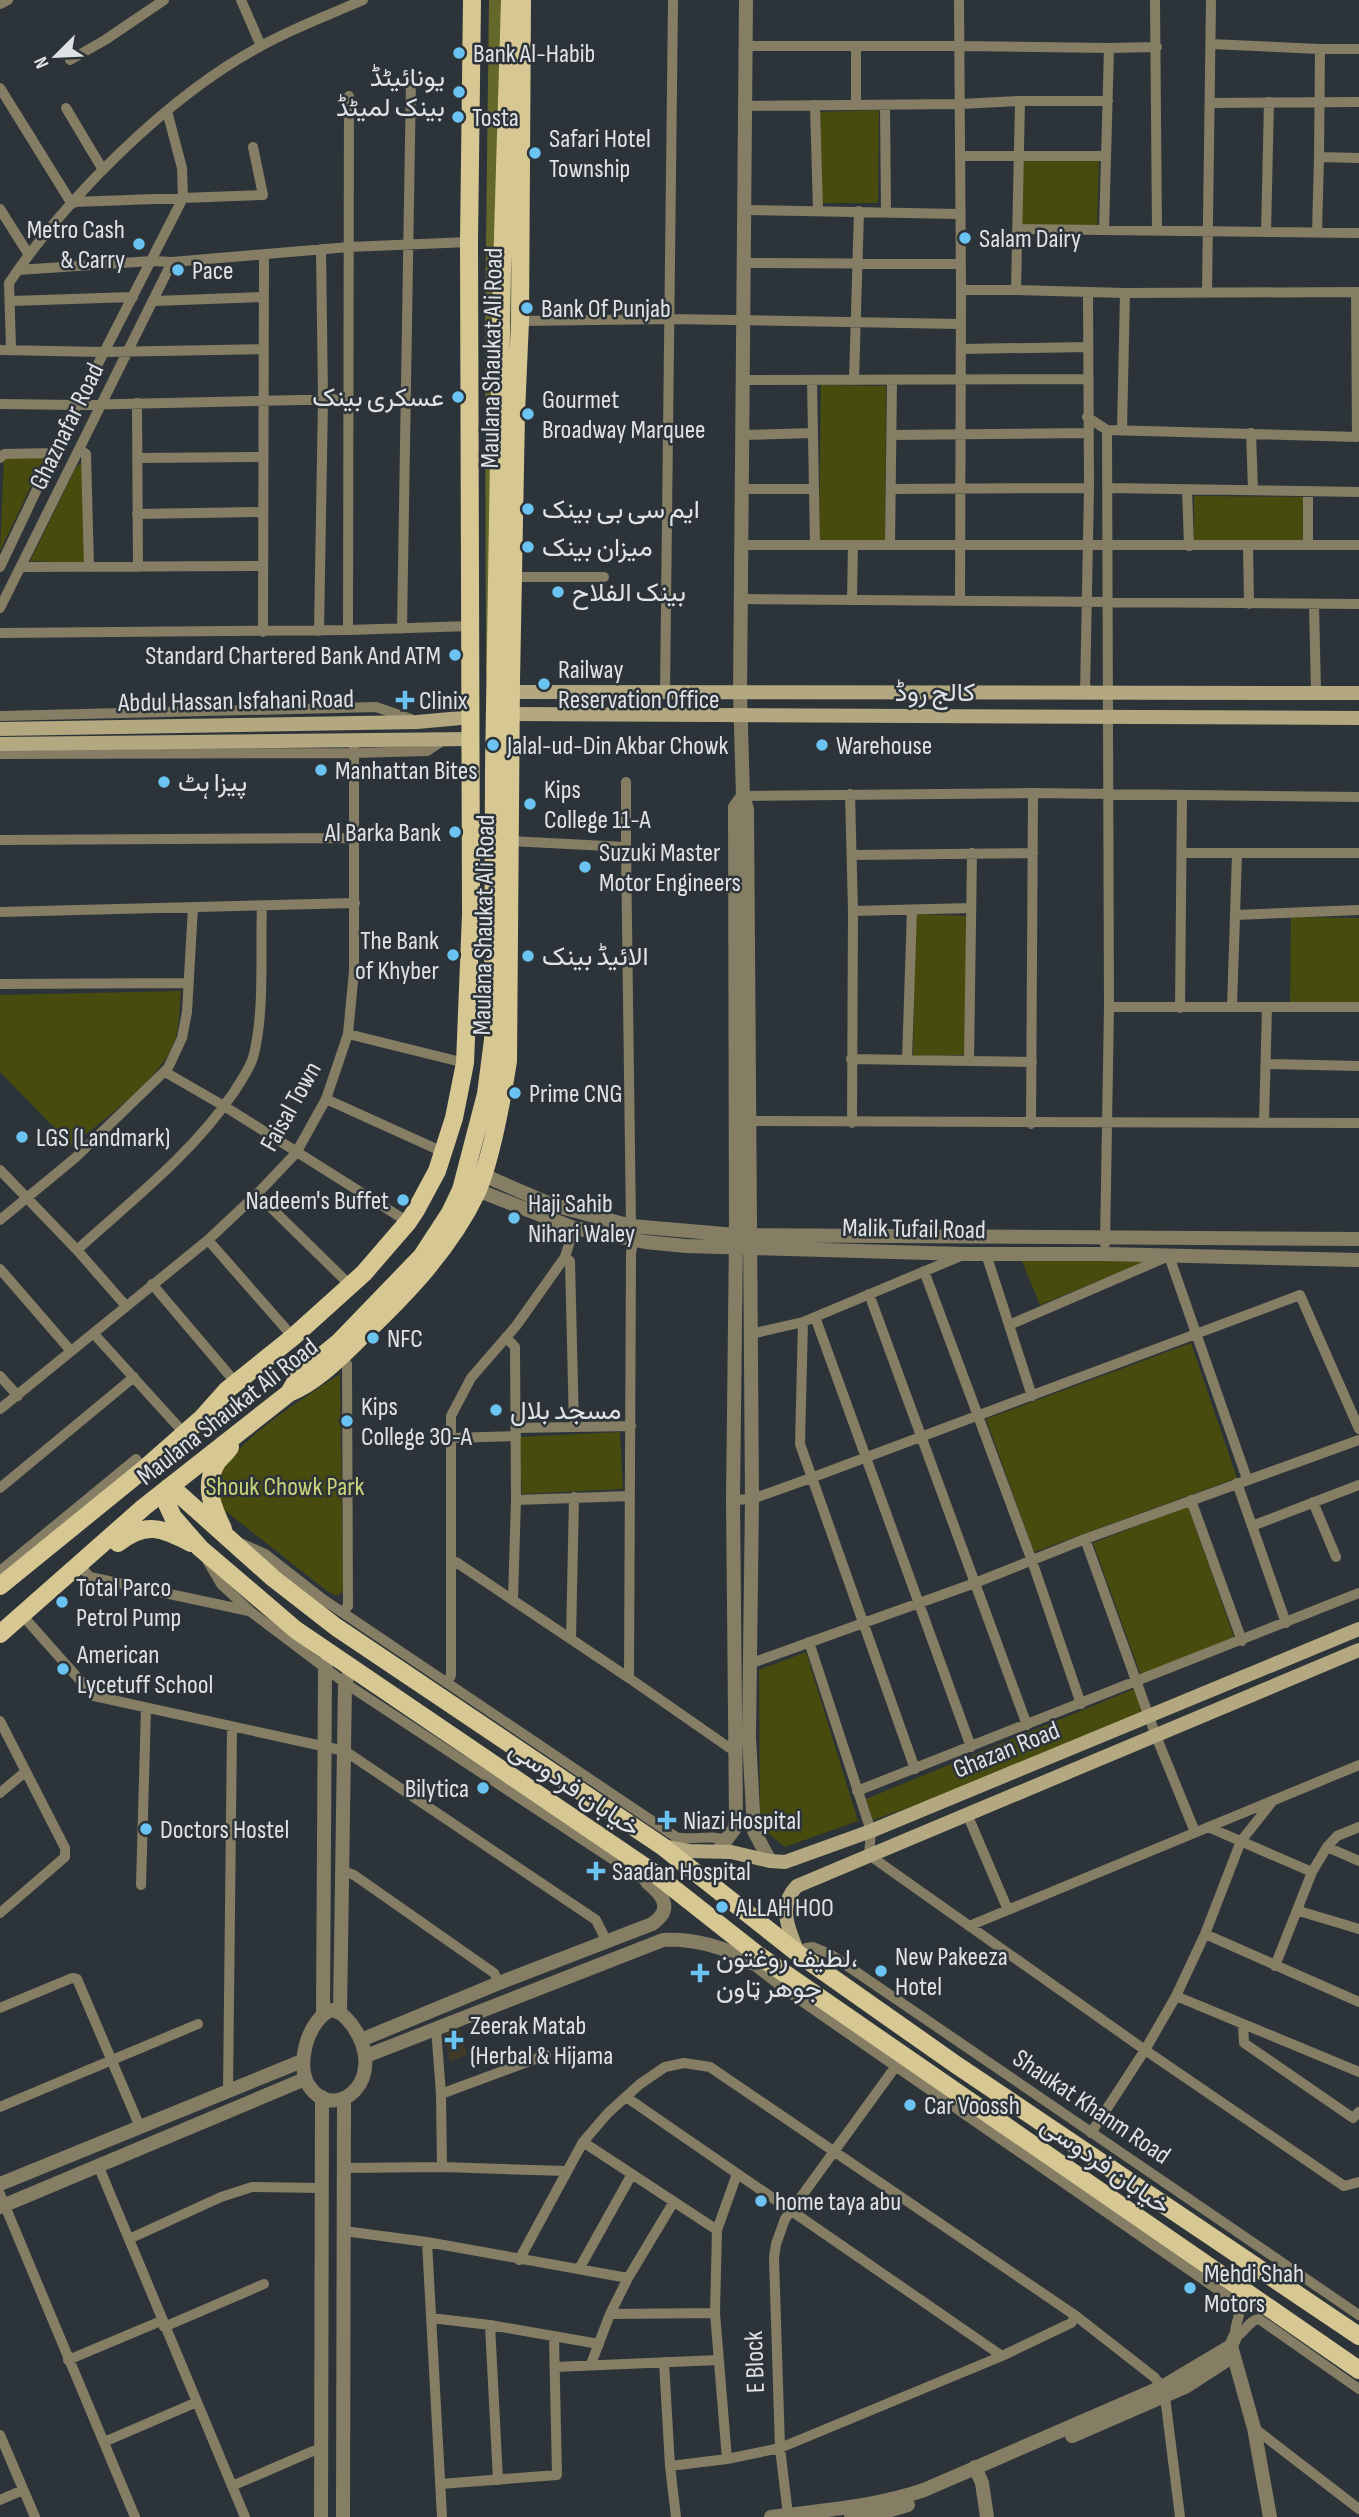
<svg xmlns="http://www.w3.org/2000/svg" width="1359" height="2517" viewBox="0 0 1359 2517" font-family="'Sofia Sans Condensed',Vazirmatn,sans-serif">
<rect width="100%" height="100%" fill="#2d3439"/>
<!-- medical -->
<path fill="#423a29" d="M459 2025 467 2055 450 2062 444 2031Z"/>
<!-- green -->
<path fill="#484b0e" d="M879 110 878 203H822L820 112Z
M1020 160H1099L1097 229 1020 227Z
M821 385 886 386 885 540H819Z
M46 455 0 551 4 457Z
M84 461 87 563 30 561 76 467Z
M1194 496 1303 497V543H1194Z
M915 914 966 916V1055L913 1056Z
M1291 917 1359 918V1003H1290Z
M181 991C179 1006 180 1026 175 1040 162 1079 103 1119 72 1146L0 1072V995Z
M1149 1260 1040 1305 1022 1261Z
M1191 1343 1237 1478 1034 1552 986 1419Z
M340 1374 343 1592 336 1596 327 1591 223 1509C220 1499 216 1488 220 1477 230 1443 310 1394 340 1374Z
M620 1432 623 1489 522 1494 519 1437Z
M1188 1506 1235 1640 1141 1676 1093 1543Z
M806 1652 858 1821 785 1847 760 1827 759 1670Z
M1134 1689 1144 1712 1038 1762 873 1820 866 1799Z"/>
<!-- forest -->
<path fill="#64682b" d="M489 0H504L488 681 486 673 485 326Z"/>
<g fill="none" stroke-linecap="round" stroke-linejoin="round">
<!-- minor -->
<path stroke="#857e65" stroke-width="10" d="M241 0 261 46
M959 0 961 290H1016L1125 293 1359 292
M1155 0 1157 230
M0 4 8 0
M1211 44 1320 49 1319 157 1359 158
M746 46H960L1109 48 1104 230
M856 46V105
M1109 48 1157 47
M1320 49H1359
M70 60 105 40 164 0
M0 88 72 204
M1020 101H1108
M1210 103 1359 102
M815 105 818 210
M885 105 886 212
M745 106 961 104 1020 101 1016 290
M66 108 103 170
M960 156H1106
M74 202 263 195 253 147
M0 209 29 255
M744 210 959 214
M1017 229 1359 233
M1266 232 1269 102
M1317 233 1319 157
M744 263 959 264
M18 270 152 261 172 262 349 247 469 242
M1207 292 1211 0
M11 301 133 297
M154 301 263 297
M520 321 670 319 960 324
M961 349 1088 347
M0 350 104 352 263 349
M11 350 9 283C67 197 169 95 261 46 293 28 329 15 363 0
M742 380 1088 379
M812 380 815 545
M854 380 859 211
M137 403 138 567
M0 404 77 405 348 399
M1087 417 1107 430 1357 437 1356 292
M1122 430 1125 293
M1251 433 1253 490
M742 435 813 433
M891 435 1087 433
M80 450 86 454 89 567
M0 458 4 454 56 453
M137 458 263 457
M1107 488 1359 492
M742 489H814
M891 489 1089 488
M1187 489 1189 546
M1308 491V545
M137 514 263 512
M741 545H1359
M890 545 892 380
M1248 546 1249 604
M0 567 77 405 183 198 182 168 167 111
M22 567 263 566
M513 577H604
M741 599 1359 604
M852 600 853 545
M960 601 961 290
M1314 605 1316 692
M0 608 172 262
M402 629 411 79
M348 630 349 96
M319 631 323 399 321 249
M263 632 264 255
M0 633 348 630 470 626
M665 693 673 0
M1085 693 1089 488 1088 293
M0 716 376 707 411 719
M0 754 355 753 427 751 445 739
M626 782V847
M850 794 853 911 852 1123
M743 796 1033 793 1359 797
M0 840 354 838
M510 841 626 847 631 1226
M1182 853H1359
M852 855 1033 853
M853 911 971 908
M0 912 355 903
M1235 915 1359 910
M0 984 187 983
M1109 1007H1359
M1232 1007 1237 854
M1180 1008 1182 796
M348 1034 465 1063
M851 1059 1032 1062
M907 1060 912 910
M969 1061 972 853
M1266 1064 1359 1066
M165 1072 224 1106 408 1222
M326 1099 443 1152
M744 1121 1359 1123
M1264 1123 1267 1007
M1031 1124 1033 793
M0 1170 77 1250 126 1306
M257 1194 351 1286
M0 1220 75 1158 168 1068 182 1038 187 1012 193 907
M208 1240 293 1337
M633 1240 631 1254 629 1678 734 1751
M1105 1244 1109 1007 1107 430
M77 1250C132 1200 192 1154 234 1092 241 1080 251 1068 254 1054 265 1007 260 954 262 906
M986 1254 1032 1396
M0 1269 71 1351
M924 1271 1032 1561 1081 1704
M152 1284 236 1383
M869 1294 1027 1725
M815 1317 971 1747
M803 1322 800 1444 915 1769
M1009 1325 1169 1256 1247 1479
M94 1334 184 1433
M751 1334 803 1322 961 1256
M506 1337 515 1347 516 1500 513 1599
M340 1357 347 1364 348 1606 343 1612
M0 1376 18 1396
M0 1409 208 1240 257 1194 296 1153 326 1099 348 1034 354 971V739
M574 1427 631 1426
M516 1428 574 1427 570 1261 565 1257
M451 1438 516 1436
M1237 1483 1286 1623
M0 1488 134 1377
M516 1500 630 1496
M733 1500 752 1499 811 1478 1300 1295 1359 1429
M1191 1500 1242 1641
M1313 1502 1336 1557
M1252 1526 1359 1485
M1085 1539 1156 1736 1195 1832
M243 1544 265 1554 324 1600 676 1837C693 1841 711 1834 726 1840
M207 1560 221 1584 251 1612 345 1683 647 1882
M451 1562H456L629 1678
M80 1566 90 1577 249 1611
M0 1571 136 1459 144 1469
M22 1615 94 1696 345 1751 596 1920 607 1942
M571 1639 574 1497
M809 1642 871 1831 869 1855 1145 2050 1344 2186 1359 2182
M749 1664 975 1583 1085 1539 1359 1440
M448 1682 451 1675V1416L471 1378 516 1326 565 1257 574 1228
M0 1721 65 1848V1857L0 1913
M857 1791 1359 1593
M0 1793 25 1772
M967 1814 1008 1910
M1208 1827 1312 1872
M1327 1847 1359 1861
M343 1871 354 1875 494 1973 499 1983
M141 1885 146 1708
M1299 1911 1359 1929
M969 1926 1359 1765
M1205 1934 1359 2002
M800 1955 806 1948 813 1947 830 1954 1359 2315
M751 1963 787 1991 1237 2303C1244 2313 1233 2325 1235 2337
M1275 1966 1312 1872 1327 1847 1337 1836 1359 1827
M1176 1996 1359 2072
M0 2008 72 1978 77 1979 140 2127
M1243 2024 1244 2043 1353 2118 1359 2112
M228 2092 232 1727
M441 2094 546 2055
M626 2097 1002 2356
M0 2107 198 2024
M1091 2133 1145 2050 1176 1996 1205 1934 1241 1841 1272 1802
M583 2142 717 2230
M98 2165 245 2517
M442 2167 566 2171
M344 2168 442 2167 441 2094 436 2028
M0 2194 135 2517
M344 2231 427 2242 628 2278
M129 2239 221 2197 252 2187 322 2188
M427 2242 442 2517
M519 2260 583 2142 608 2113 640 2084 665 2067 684 2063 710 2067 1076 2316 1154 2377 1159 2383 1165 2397 1180 2517
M579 2269 632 2174
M715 2313 727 2459
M610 2314 715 2313 717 2230 737 2174
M431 2318 490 2325 599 2344
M490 2325 498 2480
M164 2327 264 2284
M1235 2337C1245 2333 1249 2320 1259 2319L1359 2389
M68 2360 161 2321
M664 2362 670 2466 676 2517
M591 2364 610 2314 628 2278 673 2203
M555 2367 718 2360
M1254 2428 1359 2509
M0 2435 35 2517
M104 2442 197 2402
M670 2466 727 2459 780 2448 1002 2356 1071 2323 1076 2316
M440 2484 557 2475 554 2337
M232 2486 313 2451 322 2450
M0 2500 23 2490
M788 2515 780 2448 774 2258 776 2244 785 2219 896 2066"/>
<!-- tertiary -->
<path stroke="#857e65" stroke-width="14" d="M743 796 740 693 746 0
M483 1175 550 1204 631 1226 736 1235 1359 1239
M477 1190 574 1228 645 1242 686 1246 964 1254H1105L1359 1260
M718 1851 735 1828 736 1819 733 1500 736 1235 735 807 743 796 747 809 752 1499 749 1737 754 1831 770 1861
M331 2010C341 2011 346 2018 352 2025 391 2079 335 2125 309 2086 295 2065 308 2020 331 2010Z
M340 2012 345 1683 352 1668
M323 2015 325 1667 330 1654
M361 2040 499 1983 652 1924C674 1909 663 1895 647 1882
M366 2056 663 1940C692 1938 727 1947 751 1963
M0 2184 302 2061
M0 2207 305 2079
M1235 2337 1231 2346 1254 2428 1270 2517
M1072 2436 1187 2386 1224 2362 1231 2346
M975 2467 982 2483 987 2517
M321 2517 322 2097
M343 2517 344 2099
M771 2517C823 2510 874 2507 924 2490L1162 2387 1231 2346
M851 2517 884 2512 908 2505"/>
<!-- secondary -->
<path stroke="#b3a87f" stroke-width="14" d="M511 692 1359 693
M510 714 1359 718
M0 729 417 722 472 717
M0 744 471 739
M662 1846 689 1851 731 1852 770 1861 785 1862 871 1831 1359 1629
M799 1955C790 1932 776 1907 797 1886L1359 1650"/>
<!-- primary -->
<path stroke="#d7c893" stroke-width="18" d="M289 1393 300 1374 339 1342 422 1256 450 1213 461 1190 486 1094 493 1040 494 769 502 269 510 0
M168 1488 179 1494 273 1578 336 1627 662 1846 800 1955 955 2064 1359 2336
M162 1493 173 1517 200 1548 296 1630 654 1873 758 1955 1359 2370
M223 1529C213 1508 203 1487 216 1464 219 1458 226 1454 230 1447
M118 1543C146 1521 162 1528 191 1543
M0 1586 144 1469 202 1418 227 1390 293 1337 364 1273 408 1222 416 1210 437 1171 454 1118 465 1063 471 914 469 242 472 0
M0 1634 144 1507 289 1393C318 1381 341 1356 364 1334 408 1292 451 1247 477 1192 492 1157 502 1099 508 1061L511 681 516 413 520 321 522 0"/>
</g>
<!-- markers -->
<g fill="#6ac3f1" stroke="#2d3439" stroke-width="2.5">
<circle cx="459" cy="53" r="7"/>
<circle cx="459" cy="92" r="7"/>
<circle cx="458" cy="117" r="7"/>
<circle cx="535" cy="153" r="7"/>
<circle cx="965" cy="238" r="7"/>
<circle cx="139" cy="244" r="7"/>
<circle cx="178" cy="270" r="7"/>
<circle cx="527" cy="308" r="7"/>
<circle cx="458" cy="397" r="7"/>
<circle cx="528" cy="414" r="7"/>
<circle cx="528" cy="509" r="7"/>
<circle cx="528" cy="547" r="7"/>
<circle cx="558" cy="592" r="7"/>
<circle cx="455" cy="655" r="7"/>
<circle cx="544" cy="684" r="7"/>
<path d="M401.5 689.5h7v7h7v7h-7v7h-7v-7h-7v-7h7z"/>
<circle cx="493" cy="745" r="7"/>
<circle cx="822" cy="745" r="7"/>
<circle cx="321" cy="770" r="7"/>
<circle cx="164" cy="782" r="7"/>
<circle cx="530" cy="804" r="7"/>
<circle cx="455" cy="832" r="7"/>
<circle cx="585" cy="867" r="7"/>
<circle cx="453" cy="955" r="7"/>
<circle cx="528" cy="956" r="7"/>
<circle cx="515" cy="1093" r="7"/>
<circle cx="22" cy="1137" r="7"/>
<circle cx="403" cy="1200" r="7"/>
<circle cx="514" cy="1218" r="7"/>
<circle cx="373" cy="1338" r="7"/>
<circle cx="496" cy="1410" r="7"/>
<circle cx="347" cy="1421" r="7"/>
<circle cx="62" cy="1602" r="7"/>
<circle cx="63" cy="1669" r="7"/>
<circle cx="483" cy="1788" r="7"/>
<path d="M663.5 1809.5h7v7h7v7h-7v7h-7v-7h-7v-7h7z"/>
<circle cx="146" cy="1829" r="7"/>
<path d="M592.5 1860.5h7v7h7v7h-7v7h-7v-7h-7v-7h7z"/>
<circle cx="722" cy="1907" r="7"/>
<circle cx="881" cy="1971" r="7"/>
<path d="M696.5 1962.5h7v7h7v7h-7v7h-7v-7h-7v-7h7z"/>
<path d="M450.5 2029.5h7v7h7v7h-7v7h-7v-7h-7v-7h7z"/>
<circle cx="910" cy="2105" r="7"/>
<circle cx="761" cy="2201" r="7"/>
<circle cx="1190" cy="2288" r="7"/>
</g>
<g text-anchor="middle" stroke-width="5" stroke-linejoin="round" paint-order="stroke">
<!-- poi labels -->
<g font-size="26" fill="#dfe3e7" stroke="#2d3439" text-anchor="start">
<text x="473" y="62">Bank Al-Habib</text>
<text x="445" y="86" text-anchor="end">یونائیٹڈ<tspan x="445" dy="30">بینک لمیٹڈ</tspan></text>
<text x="472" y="126">Tosta</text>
<text x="549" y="147">Safari Hotel<tspan x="549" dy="30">Township</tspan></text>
<text x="125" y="238" text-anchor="end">Metro Cash<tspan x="125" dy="30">&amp; Carry</tspan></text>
<text x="979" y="247">Salam Dairy</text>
<text x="192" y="279">Pace</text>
<text x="541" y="317">Bank Of Punjab</text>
<text x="444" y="406" text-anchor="end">عسکری بینک</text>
<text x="542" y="408">Gourmet<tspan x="542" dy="30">Broadway Marquee</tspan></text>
<text x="542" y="518">ایم سی بی بینک</text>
<text x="542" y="556">میزان بینک</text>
<text x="572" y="601">بینک الفلاح</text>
<text x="441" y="664" text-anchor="end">Standard Chartered Bank And ATM</text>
<text x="558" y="678">Railway<tspan x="558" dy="30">Reservation Office</tspan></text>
<text x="419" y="709">Clinix</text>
<text x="507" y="754">Jalal-ud-Din Akbar Chowk</text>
<text x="836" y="754">Warehouse</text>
<text x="335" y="779">Manhattan Bites</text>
<text x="178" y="791">پیزا ہٹ</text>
<text x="544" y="798">Kips<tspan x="544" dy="30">College 11-A</tspan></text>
<text x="441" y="841" text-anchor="end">Al Barka Bank</text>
<text x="599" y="861">Suzuki Master<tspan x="599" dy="30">Motor Engineers</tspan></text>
<text x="439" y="949" text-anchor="end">The Bank<tspan x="439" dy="30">of Khyber</tspan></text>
<text x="542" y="965">الائیڈ بینک</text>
<text x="529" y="1102">Prime CNG</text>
<text x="36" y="1146">LGS (Landmark)</text>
<text x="389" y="1209" text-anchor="end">Nadeem's Buffet</text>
<text x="528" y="1212">Haji Sahib<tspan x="528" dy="30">Nihari Waley</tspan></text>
<text x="387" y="1347">NFC</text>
<text x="361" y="1415">Kips<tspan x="361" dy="30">College 30-A</tspan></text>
<text x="510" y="1419">مسجد بلال</text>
<text x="76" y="1596">Total Parco<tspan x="76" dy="30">Petrol Pump</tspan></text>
<text x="77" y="1663">American<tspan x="77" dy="30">Lycetuff School</tspan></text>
<text x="469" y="1797" text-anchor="end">Bilytica</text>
<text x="683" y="1829">Niazi Hospital</text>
<text x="160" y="1838">Doctors Hostel</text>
<text x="612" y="1880">Saadan Hospital</text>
<text x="736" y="1916">ALLAH HOO</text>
<text x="895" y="1965">New Pakeeza<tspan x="895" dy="30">Hotel</tspan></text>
<text x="716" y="1967">لطیف روغتون،<tspan x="716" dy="30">جوهر ټاون</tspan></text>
<text x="470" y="2034">Zeerak Matab<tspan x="470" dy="30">(Herbal &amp; Hijama</tspan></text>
<text x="924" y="2114">Car Voossh</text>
<text x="775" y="2210">home taya abu</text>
<text x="1204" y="2282">Mehdi Shah<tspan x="1204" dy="30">Motors</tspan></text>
</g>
<!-- street labels -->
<g font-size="26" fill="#dfe3e7" stroke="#2d3439">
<text transform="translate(491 358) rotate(-89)" y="9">Maulana Shaukat Ali Road</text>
<text transform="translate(66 426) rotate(-64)" y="9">Ghaznafar Road</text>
<text x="935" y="701">کالج روڈ</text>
<text transform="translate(236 700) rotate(-1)" y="9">Abdul Hassan Isfahani Road</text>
<text transform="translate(483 925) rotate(-89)" y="9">Maulana Shaukat Ali Road</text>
<text transform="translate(290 1106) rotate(-61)" y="9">Faisal Town</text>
<text transform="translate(914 1228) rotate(1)" y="9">Malik Tufail Road</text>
<text transform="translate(227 1411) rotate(-38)" y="9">Maulana Shaukat Ali Road</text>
<text transform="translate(1006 1749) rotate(-22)" y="9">Ghazan Road</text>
<text transform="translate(575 1788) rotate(34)" y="9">خیابان فردوسی</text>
<text transform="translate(1092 2106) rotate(34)" y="9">Shaukat Khanm Road</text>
<text transform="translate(1106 2165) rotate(35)" y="9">خیابان فردوسی</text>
<text transform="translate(754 2362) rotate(-92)" y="9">E Block</text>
</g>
<!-- park labels -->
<g font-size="26" fill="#cbd37a" stroke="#2d3439">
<text x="285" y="1495">Shouk Chowk Park</text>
</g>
</g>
<!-- north arrow -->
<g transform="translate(56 56) rotate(246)" stroke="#2d3439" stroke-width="5" paint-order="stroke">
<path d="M0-5L12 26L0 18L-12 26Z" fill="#dfe3e7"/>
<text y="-10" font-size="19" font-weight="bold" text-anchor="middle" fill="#dfe3e7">N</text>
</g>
</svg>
